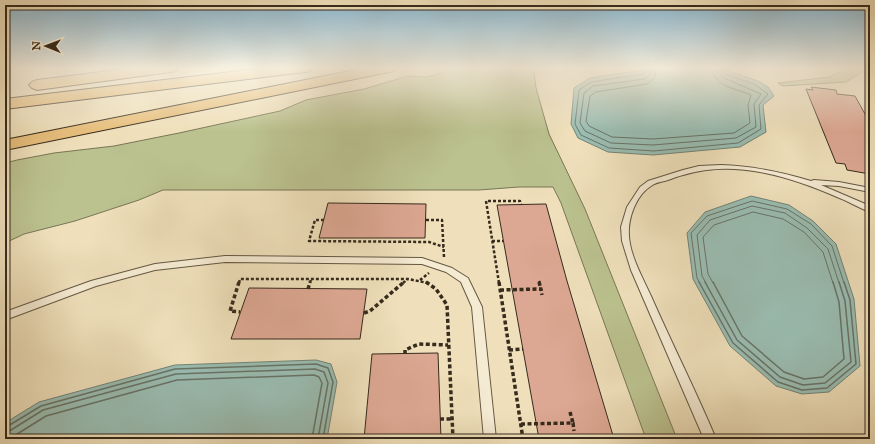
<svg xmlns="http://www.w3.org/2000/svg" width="875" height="444" viewBox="0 0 875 444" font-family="'IM FELL Great Primer',serif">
<rect width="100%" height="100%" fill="#efe0bb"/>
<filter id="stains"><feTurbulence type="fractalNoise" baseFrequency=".005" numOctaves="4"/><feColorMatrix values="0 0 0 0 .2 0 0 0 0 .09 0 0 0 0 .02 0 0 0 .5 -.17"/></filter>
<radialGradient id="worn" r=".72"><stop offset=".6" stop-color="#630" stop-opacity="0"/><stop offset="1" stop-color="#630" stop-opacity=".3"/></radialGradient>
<!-- green -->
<path fill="#bbc28f" stroke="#787656" d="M457 68H525L534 71 536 88 549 134 585 209 677 439H646L561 203 553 187H519L479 190H163L139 200 75 221 24 234 5 243V163L17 160 54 153 114 146 179 133 280 111 306 100 364 89 408 76 427 77Z
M848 68H864L865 70 846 82 783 86 778 83 830 77 837 73 849 70Z"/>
<!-- water -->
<path fill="#9abdb2" stroke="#728376" d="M655 68 725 70 758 81 768 87 774 96 763 105 766 132 740 147 653 155 608 152 578 138 571 124 574 88 590 78Z
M751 196 789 205 813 221 836 244 854 299 860 366 829 392 802 394 776 386 730 346 693 279 687 233 705 212Z
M316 360 331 364 337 382 327 439H5V423L39 402 175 365Z"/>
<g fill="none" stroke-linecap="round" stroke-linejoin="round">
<!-- shore-far1 -->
<path stroke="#687468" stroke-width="1" d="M646 68V72L643 74 591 82 579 90 575 124 581 135 609 148 654 151 738 143 761 129 759 105 768 94 754 84 725 74 723 68
M651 68 650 74 645 79 593 86 584 93 580 123 585 131 611 143 653 145 736 138 756 127 754 104 761 94 724 78 720 73 718 68
M657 68 654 78 647 84 596 92 590 96 586 121 589 126 612 137 653 139 734 133 750 123 748 105 751 95C736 88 715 88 712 68
M700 283 697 278 691 233 707 216 752 201 787 209 811 224 832 246 844 283
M706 283 702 276 697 235 710 220 752 206 785 213 807 228 828 249 839 283
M713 283 708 274 703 237 714 225 753 212 783 219 804 232 823 252 833 283"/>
<!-- shore -->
<path stroke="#687468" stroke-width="1.5" d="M699 282 733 343 778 382 802 390 827 388 856 364 850 300 844 282
M705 282 737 340 780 377 803 385 825 383 851 362 845 301 839 282
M713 282 742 336 784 372 804 379 823 377 844 359 839 302 833 282
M5 426H8L41 406 175 369 316 364 328 368 333 382 323 439
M5 432 11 430 43 410 176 374 315 369 324 372 328 383 318 439
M5 438 14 436 46 416 177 380 314 375 319 377 322 383 312 439"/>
</g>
<!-- building -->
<path fill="#dda893" stroke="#362b1d" d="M811 87 836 90 837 94 855 96 870 123V174L847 170 845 164 836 163 806 89 813 90Z
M328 203 426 204 425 238H319Z
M546 204 567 281 614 439H539L497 205Z
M249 288 367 289 360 339H231Z
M438 353 441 439H364L372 354Z"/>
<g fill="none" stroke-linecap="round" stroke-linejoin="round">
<!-- lane casing -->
<g stroke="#645844" stroke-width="2">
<path id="lane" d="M721 165C752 166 781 172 811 181L814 180 839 182 870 188V192L839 186 821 185 870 206V212C859 208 848 201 837 197 814 187 790 178 765 173 730 166 702 167 668 180 662 182 656 182 651 186 638 194 630 213 629 228 627 251 642 276 651 296 672 344 696 391 716 439H704L631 270 622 241 621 227 627 207 640 187 648 181 683 170 699 166Z
M225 256 422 258 452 268 468 278 482 307 496 439H484L472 307 461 282 446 272 422 264 225 262 155 270 96 286 5 320V312L91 281 155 264Z"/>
</g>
<!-- highway casing -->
<g stroke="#362b1d" stroke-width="2">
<path id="highway" d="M134 68H178L176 71 171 72 37 90 32 88 29 85 32 82 37 80Z
M265 68H312L310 71 305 72 5 109V99Z
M365 68H396L394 71 389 72 5 150V140Z"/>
</g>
<!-- path-far1 -->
<path stroke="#362b1d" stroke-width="2.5" stroke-dasharray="3 2" stroke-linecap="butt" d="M324 220H315L309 241 429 242 444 247
M426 220H442L444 257
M492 241H503
M420 280 429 273
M539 281 540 283
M239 283 240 279H408L428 283
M310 283 311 279
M403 283 408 279
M499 283 486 201H520L521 205"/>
<!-- path -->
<path stroke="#362b1d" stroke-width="3.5" stroke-dasharray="4 2.5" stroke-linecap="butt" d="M239 282 230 311 240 312
M426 282 436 289 447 305 453 439
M499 282 523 439
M539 282 541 289
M308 289 310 282
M500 290 541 289 542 295
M364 313 370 311 404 282
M509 350 523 349
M405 354V350L419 344 448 345
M570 412 573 423
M440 419H452
M521 424 573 423 574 431"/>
<!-- lane -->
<use href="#lane" fill="#f5ebd3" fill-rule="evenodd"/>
<!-- highway -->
<use href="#highway" fill="#e8c07e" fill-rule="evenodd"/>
</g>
<!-- sky -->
<linearGradient id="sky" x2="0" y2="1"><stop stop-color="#89b8d2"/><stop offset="0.52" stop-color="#f8f1e0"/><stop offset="1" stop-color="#f8f1e0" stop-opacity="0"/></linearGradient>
<rect width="875" height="131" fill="url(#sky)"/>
<!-- margin -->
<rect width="875" height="444" fill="none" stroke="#efe0bb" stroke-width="20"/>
<rect x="6" y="6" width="863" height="432" fill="none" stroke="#362b1d" stroke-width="2"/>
<rect x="10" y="10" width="855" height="424" fill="none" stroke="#362b1d"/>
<!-- north arrow -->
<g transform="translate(46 46) rotate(271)" stroke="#f5ebd3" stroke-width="3" paint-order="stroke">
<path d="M0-3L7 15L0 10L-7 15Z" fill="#362b1d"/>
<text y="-6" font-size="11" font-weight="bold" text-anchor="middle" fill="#362b1d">N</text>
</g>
<rect width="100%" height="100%" filter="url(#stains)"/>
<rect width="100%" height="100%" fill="url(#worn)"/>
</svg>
